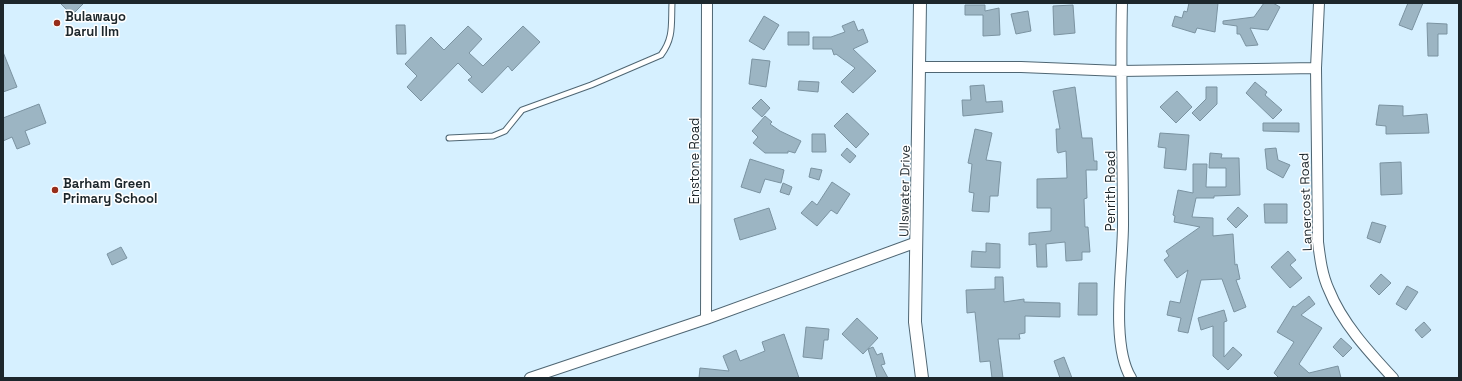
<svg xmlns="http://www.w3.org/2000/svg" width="1462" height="381" viewBox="0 0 1462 381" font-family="'Space Grotesk',sans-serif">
<rect width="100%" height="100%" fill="#d6f0ff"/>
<!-- building -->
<path fill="#9cb5c3" stroke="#7b93a1" d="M60 3H84L72 15Z
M1189 3H1218L1215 32 1197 28 1195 33 1172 26 1175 16 1182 18 1184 11 1187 12Z
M1264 3H1273L1280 7 1268 30 1250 28 1258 45 1246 46 1240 34H1237V26L1223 24V21L1254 17Z
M1408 3H1423L1412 30 1399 25Z
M965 5H985V11L999 8 1000 35 983 36V15H965Z
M1073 5 1075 33 1054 35 1053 6Z
M1028 11 1031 31 1016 34 1011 14Z
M764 16 779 25 764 50 749 41Z
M854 21 858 31 863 29 868 42 853 49 876 71 853 93 841 82 855 68 836 54 834 55 832 49H813V37H831L845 32 842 26Z
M1427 23 1447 24V34H1438V56H1428Z
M396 25H405L406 54H397Z
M468 26 482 39 469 53 483 66 523 26 540 42 512 71 508 66 482 93 468 80 472 77 458 63 421 101 407 87 417 76 405 64 431 37 444 50Z
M788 32H809V45H788Z
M3 52 17 87 3 92Z
M752 59 770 61 766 87 749 84Z
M799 81 819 82 818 92 798 90Z
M1255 82 1267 92 1265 95 1282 110 1273 119 1246 93Z
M984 85 986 102 1002 101 1003 112 963 116 962 100H971L970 86Z
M1075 87 1082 138H1092L1094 161H1097V170H1086L1087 198 1084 199 1085 227H1088L1090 252H1082V260L1066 261 1065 242 1046 244 1047 267H1037L1036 244 1029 245V233L1051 231V208H1037V179L1067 178 1066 151 1058 153 1057 151 1056 129H1060L1053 91Z
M1206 87H1217V104L1200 121 1192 113 1206 99Z
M1177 91 1192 107 1176 123 1160 107Z
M761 99 770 108 762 117 752 108Z
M39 104 46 123 25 131 30 144 17 149 12 137 3 141V118Z
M1379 105 1403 106V116L1427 114 1429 133 1386 134V126L1376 125Z
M847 113 869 134 856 148 834 126Z
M765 116 772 122 770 124 780 131 801 141 795 153 788 151V153H765L753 143 758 137 752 131Z
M1263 123H1299V132L1263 131Z
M975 129 992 133 986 160 1001 162 998 196H990L989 212 972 211 974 193 969 192 972 164 968 163Z
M1160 133 1189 135 1186 170 1164 168 1166 148 1158 147Z
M812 134H825L826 152H812Z
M847 148 856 156 850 163 841 155Z
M1276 148 1278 160 1290 165 1283 178 1267 169 1265 149Z
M1210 153 1222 154 1221 158H1239L1240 195 1214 196V198H1196L1192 217 1213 218V236L1233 234 1235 265 1237 264 1240 279 1236 280 1246 307 1234 312 1222 279 1201 280 1188 333 1178 331 1181 318 1167 315 1170 301 1180 303 1188 270 1177 278 1164 260 1169 256 1166 251 1200 227 1174 222 1175 216 1173 215 1178 190 1193 193V164H1207L1206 187H1226V168H1209Z
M750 159 784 170 781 183 765 179 760 193 741 187Z
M1401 162 1402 194 1381 195 1380 163Z
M811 168 822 170 819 180 809 177Z
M832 182 850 194 837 214 831 210 817 226 801 213 812 201 817 205Z
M783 183 792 187 789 195 780 192Z
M1264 204H1287V223H1265Z
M1238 207 1248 216 1236 228 1227 219Z
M769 208 776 229 740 240 734 219Z
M1372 222 1386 226 1380 243 1367 238Z
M986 243 1000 244V268L971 267 972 251 986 252Z
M121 247 127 258 112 265 107 254Z
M1288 251 1296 260 1290 265 1302 278 1290 288 1271 267Z
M1381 274 1391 283 1379 295 1370 286Z
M995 277H1003L1004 302 1024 299V302L1060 303V317L1025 316V333L1019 334 1020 339H998L1003 378H992L990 361 980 362 975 312 967 313 966 290 995 289Z
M1079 283H1097V315H1078Z
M1407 286 1418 292 1406 310 1396 304Z
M1309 296 1315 304 1301 315 1322 328 1299 364 1309 373 1338 366 1341 378H1279L1274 373 1294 342 1277 332 1293 306 1295 307Z
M1224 310 1227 321 1224 322V357L1233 347 1242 355 1228 370 1213 356V326L1201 330 1198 318Z
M857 318 878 338 863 354 842 334Z
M1424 322 1431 330 1422 338 1415 330Z
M806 327 829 329 828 340H824L822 359 803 357Z
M784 334 799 378H699L700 368 729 371 723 356 736 350 740 361 765 351 762 342Z
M1341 338 1352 348 1343 357 1333 347Z
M873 347 877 355 882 353 885 364 881 365 888 378H877L868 349Z
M1064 357 1072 378H1060L1054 361Z"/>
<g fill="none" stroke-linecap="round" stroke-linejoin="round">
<!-- service casing -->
<g stroke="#4f6673" stroke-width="7">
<path id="service" d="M449 138 493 136 505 131 522 110 591 85 661 55C674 38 671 24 672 3"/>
</g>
<!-- minor casing -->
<g stroke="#4f6673" stroke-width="12">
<path id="minor" d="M1122 3C1120 77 1123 151 1123 225 1123 265 1110 344 1131 378
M1319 3 1316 68 1318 242C1320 258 1322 275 1329 290 1342 323 1369 352 1393 378
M919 67H1021L1120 71 1316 68
M706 319 707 3
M530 378 706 319 917 242"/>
</g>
<!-- tertiary casing -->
<g stroke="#4f6673" stroke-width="14">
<path id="tertiary" d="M920 3 915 322 922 378"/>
</g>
<!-- service -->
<use href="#service" stroke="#fff" stroke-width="5"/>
<!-- minor -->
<use href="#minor" stroke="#fff" stroke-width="10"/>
<!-- tertiary -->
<use href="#tertiary" stroke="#fff" stroke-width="12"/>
</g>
<!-- markers -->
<g fill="#972e1b" stroke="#fff" stroke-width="1.5">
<circle cx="57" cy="23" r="4"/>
<circle cx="55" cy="190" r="4"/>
</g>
<g text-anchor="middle" stroke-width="3" stroke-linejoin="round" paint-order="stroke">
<!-- poi labels -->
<g font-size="13" font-weight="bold" fill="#1d272c" stroke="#fff" text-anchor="start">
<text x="65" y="21">Bulawayo<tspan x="65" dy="15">Darul Ilm</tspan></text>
<text x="63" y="188">Barham Green<tspan x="63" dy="15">Primary School</tspan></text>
</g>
<!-- street labels -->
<g font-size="13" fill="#1d272c" stroke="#fff">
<text transform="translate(694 161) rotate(-90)" y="5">Enstone Road</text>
<text transform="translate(904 191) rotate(-89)" y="5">Ullswater Drive</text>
<text transform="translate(1110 191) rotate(-90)" y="5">Penrith Road</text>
<text transform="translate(1305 202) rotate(-92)" y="5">Lanercost Road</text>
</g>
</g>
<!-- border -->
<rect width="1462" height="381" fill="none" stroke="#1d272c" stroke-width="8"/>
</svg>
